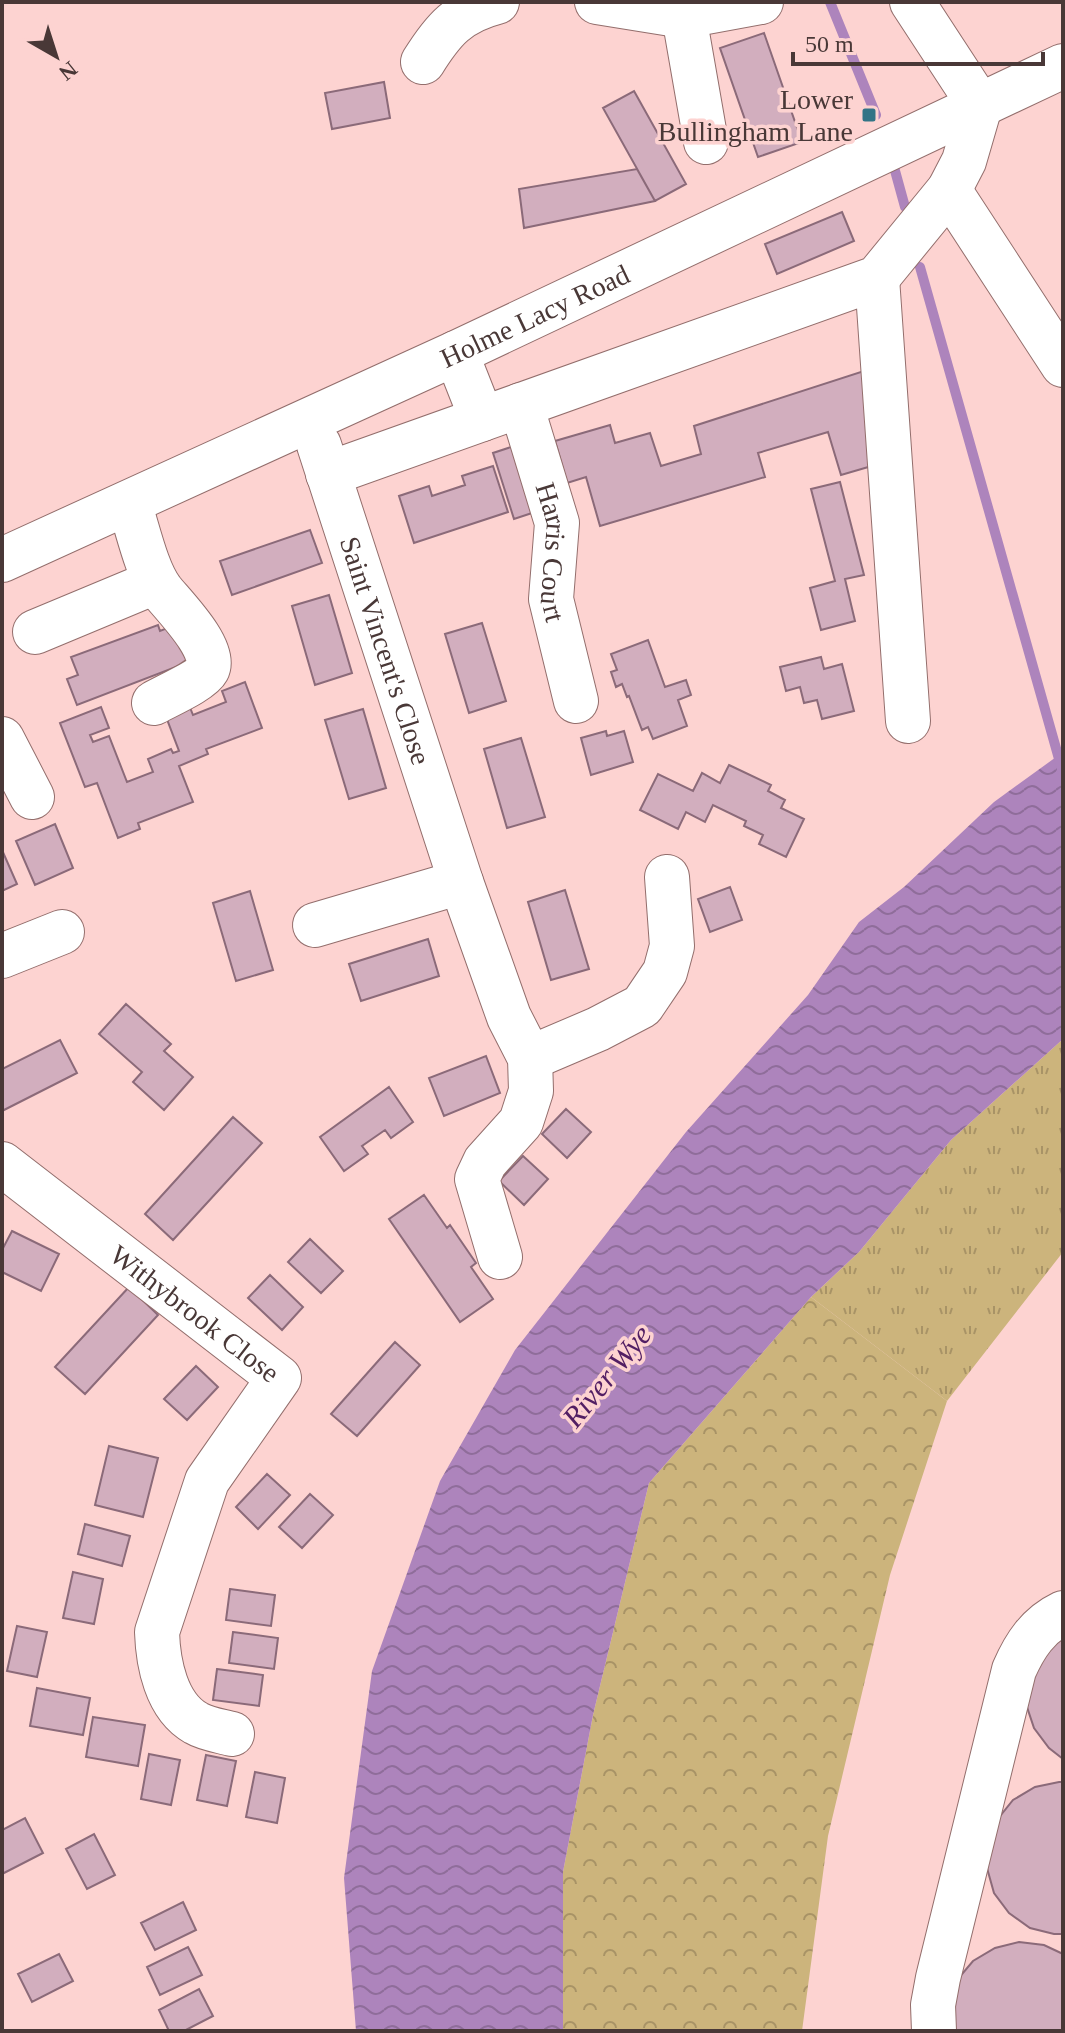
<svg xmlns="http://www.w3.org/2000/svg" width="1065" height="2033" viewBox="0 0 1065 2033" font-family="Georgia,serif">
<defs>
<pattern id="grass-tufts" width="24" height="20" patternUnits="userSpaceOnUse" patternTransform="scale(2)"><rect width="24" height="20" fill="#ccb47c"/><path d="M3 7l-1-3M5 7V3M7 7l1-3M15 17l-1-3M17 17v-4M19 17l1-3" fill="none" stroke="#a89366"/></pattern>
<pattern id="forest-crowns" width="20" height="18" patternUnits="userSpaceOnUse" patternTransform="scale(2)"><rect width="20" height="18" fill="#ccb47c"/><path d="M2 6a3 3 0 1 1 6 0M12 15a3 3 0 1 1 6 0" fill="none" stroke="#a89366"/></pattern>
<pattern id="water-waves" width="16" height="10" patternUnits="userSpaceOnUse" patternTransform="scale(2)"><rect width="16" height="10" fill="#ad84bc"/><path d="M0 5q4-4 8 0t8 0" fill="none" stroke="#8f6d9a"/></pattern>
</defs>
<rect width="100%" height="100%" fill="#fdd3d1"/>
<!-- grass -->
<path fill="url(#grass-tufts)" d="M1063 1039V1252L947 1401 811 1297 859 1252 951 1140Z"/>
<!-- forest -->
<path fill="url(#forest-crowns)" d="M811 1297 947 1401 890 1575 828 1836 802 2031H563V1872L593 1715 649 1483Z"/>
<!-- water -->
<path fill="url(#water-waves)" d="M1063 752V1039L951 1140 859 1252 811 1297 649 1483 593 1715 563 1872V2031H356L344 1878 372 1671 440 1481 515 1350 686 1132 808 995 859 922 904 887 994 802Z"/>
<g fill="none" stroke-linecap="round" stroke-linejoin="round">
<!-- stream -->
<path stroke="#ad84bc" stroke-width="10" d="M830 2 876 115
M894 167 905 207
M920 267 1063 773"/>
</g>
<!-- building -->
<path fill="#d2aebe" stroke="#8b6a79" stroke-width="2" d="M764 33 802 142 758 157 720 48Z
M384 82 390 118 332 129 325 93Z
M634 91 686 184 655 201 603 108Z
M637 169 655 201 524 228 519 189Z
M842 212 854 241 777 274 765 244Z
M867 370 882 463 841 475 828 432 758 453 765 477 600 526 586 477 567 483 555 441 610 425 615 443 650 433 661 466 701 454 694 426Z
M520 444 541 510 514 519 493 453Z
M493 466 508 512 414 543 399 496 429 486 432 496 465 485 462 476Z
M840 482 864 575 845 579 855 621 821 630 810 588 835 581 811 489Z
M310 530 322 563 232 595 220 561Z
M329 595 352 673 315 685 292 606Z
M482 623 506 701 469 713 445 634Z
M158 625 160 631 175 625 189 662 77 705 67 679 78 675 71 657Z
M648 640 665 687 686 680 691 695 678 700 687 726 653 739 648 727 642 730 629 696 627 697 622 684 616 687 611 672 617 670 611 654Z
M821 657 824 669 842 664 854 711 822 719 817 700 804 703 800 687 786 691 780 667Z
M245 682 262 728 206 749 208 754 179 766 193 802 138 823 140 829 118 838 97 783 85 787 60 723 101 707 109 728 90 735 93 742 109 736 127 782 153 772 148 759 171 749 173 753 179 751 165 714 189 705 193 715 226 702 222 691Z
M363 709 386 788 349 799 325 720Z
M606 731 607 736 624 731 633 762 591 775 581 738Z
M521 738 545 817 507 828 484 749Z
M729 765 771 785 768 791 785 800 781 808 804 819 786 857 759 844 763 835 744 826 746 821 713 805 705 822 686 812 678 829 640 810 658 774 693 791 702 773 720 783Z
M55 824 73 868 35 885 16 841Z
M2 850 17 884 2 891Z
M730 887 742 920 710 932 698 899Z
M565 890 589 969 551 980 528 902Z
M250 891 273 970 236 981 213 903Z
M428 939 439 976 361 1001 349 964Z
M126 1004 171 1044 164 1051 193 1077 164 1110 133 1082 142 1072 99 1034Z
M60 1040 77 1073 2 1111V1069Z
M486 1056 500 1093 444 1116 429 1078Z
M389 1087 413 1122 391 1138 385 1130 362 1146 368 1154 344 1171 320 1137Z
M566 1109 591 1132 567 1158 542 1134Z
M233 1117 262 1143 173 1240 145 1214Z
M523 1156 548 1179 524 1205 499 1181Z
M424 1195 447 1228 450 1225 476 1263 471 1267 493 1299 460 1322 389 1219Z
M12 1231 59 1254 41 1291 2 1272V1250Z
M310 1239 343 1271 321 1293 288 1262Z
M270 1275 303 1307 282 1330 248 1298Z
M129 1287 158 1315 85 1394 55 1367Z
M395 1342 420 1365 357 1436 331 1414Z
M196 1366 218 1387 187 1420 164 1399Z
M109 1446 158 1458 143 1517 95 1505Z
M267 1474 290 1495 258 1529 236 1507Z
M310 1494 333 1515 302 1548 279 1527Z
M85 1524 130 1536 122 1566 78 1554Z
M73 1572 103 1579 94 1624 63 1618Z
M230 1589 275 1595 271 1626 226 1620Z
M17 1626 47 1632 37 1677 7 1671Z
M1063 1629V1759L1049 1748 1034 1728 1026 1704 1027 1679Z
M233 1632 278 1638 274 1669 229 1663Z
M217 1669 263 1675 259 1706 213 1700Z
M37 1688 90 1698 83 1735 30 1726Z
M93 1717 145 1725 138 1766 86 1757Z
M149 1754 180 1760 171 1805 141 1799Z
M206 1755 236 1761 227 1806 197 1800Z
M255 1772 285 1778 277 1823 246 1817Z
M1059 1782H1063V1934H1054L1030 1928 1009 1913 994 1893 987 1868 997 1820 1013 1800 1035 1787Z
M25 1818 43 1853 2 1874V1830Z
M94 1834 115 1875 87 1889 66 1849Z
M183 1902 196 1930 155 1950 141 1923Z
M1019 1942 1044 1945 1063 1954V2031H948L957 1980 973 1961 995 1948Z
M188 1947 202 1975 160 1995 147 1967Z
M59 1954 73 1981 32 2002 18 1974Z
M199 1989 213 2016 184 2031H169L159 2010Z"/>
<g fill="none" stroke-linecap="round" stroke-linejoin="round">
<!-- minor casing -->
<g stroke="#936e6c" stroke-width="46">
<g id="minor">
<path d="M597 2 684 16 761 2"/>
<path d="M684 16 706 142"/>
<path d="M423 62C443 30 458 12 497 2"/>
<path d="M949 190 1063 365"/>
<path d="M877 278 908 721"/>
<path d="M456 353 482 419"/>
<path id="s1" d="M521 405 557 523 551 599 576 701"/>
<path id="s2" d="M319 445 461 882 509 1017 530 1058 531 1091 521 1122 485 1162 477 1179 500 1257"/>
<path d="M328 474 877 278 949 190 964 161 980 106 912 2"/>
<path d="M129 503C138 529 146 570 162 591 174 606 218 650 207 670 201 681 166 696 154 703"/>
<path id="s3" d="M2 560 456 353 1063 66"/>
<path d="M35 632 155 582"/>
<path d="M2 739 32 797"/>
<path d="M315 925 461 882"/>
<path d="M2 956 62 932"/>
<path d="M530 1058 598 1029 642 1006 665 972 672 946 667 877"/>
<path id="s4" d="M2 1164 279 1378 207 1481 157 1632C158 1663 166 1706 196 1723 206 1729 221 1731 232 1734"/>
<path d="M934 2031 933 2005 938 1978 1014 1670C1025 1645 1038 1625 1063 1613"/>
</g>
</g>
<!-- minor -->
<use href="#minor" stroke="#fff" stroke-width="44"/>
</g>
<!-- markers -->
<rect fill="#327486" stroke="#fdd3d1" stroke-width="3" x="861" y="107" width="16" height="16" rx="4"/>
<g text-anchor="middle" stroke-width="7" stroke-linejoin="round" paint-order="stroke">
<!-- poi labels -->
<g font-size="28" fill="#493837" stroke="#fdd3d1" text-anchor="end">
<text x="853" y="109">Lower<tspan x="853" dy="32">Bullingham Lane</tspan></text>
</g>
<!-- street labels -->
<g font-size="28" fill="#493837" stroke="#fdd3d1">
<text dy="10" stroke="none"><textPath href="#s3" startOffset="586">Holme Lacy Road</textPath></text>
<text dy="10" stroke="none"><textPath href="#s1" startOffset="152">Harris Court</textPath></text>
<text dy="10" stroke="none"><textPath href="#s2" startOffset="216">Saint Vincent's Close</textPath></text>
<text dy="10" stroke="none"><textPath href="#s4" startOffset="244">Withybrook Close</textPath></text>
</g>
<!-- water labels -->
<g font-size="30" font-style="italic" fill="#521e63" stroke="#fdd3d1">
<text transform="translate(607 1376) rotate(-51)" y="10">River Wye</text>
</g>
</g>
<!-- border -->
<rect width="1065" height="2033" fill="none" stroke="#493837" stroke-width="8"/>
<!-- north arrow -->
<g transform="translate(56 56) rotate(141)" stroke="#fdd3d1" stroke-width="6" paint-order="stroke">
<path d="M0-6L14 30L0 20L-14 30Z" fill="#493837"/>
<text y="-12" font-size="22" font-weight="bold" text-anchor="middle" fill="#493837">N</text>
</g>
<!-- scale -->
<path d="M793 52v12h250v-12" fill="none" stroke="#493837" stroke-width="4"/>
<text x="805" y="52" font-size="24" fill="#493837" stroke="#fdd3d1" stroke-width="6" paint-order="stroke">50 m</text>
</svg>
